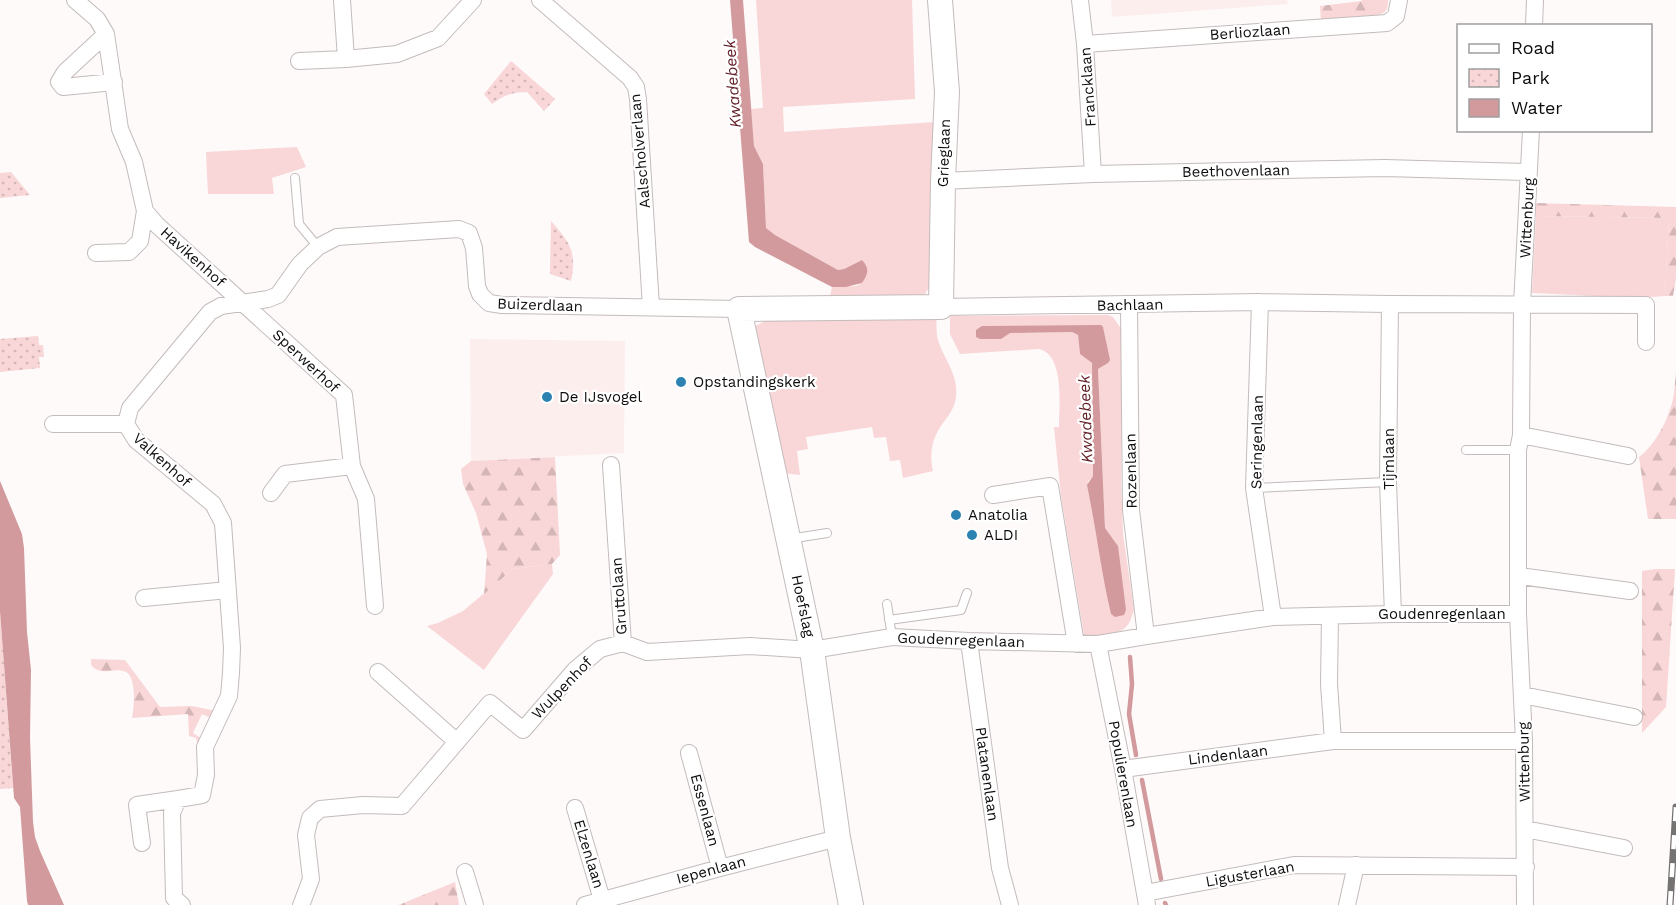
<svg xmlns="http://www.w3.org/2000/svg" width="1676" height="905" viewBox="0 0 1676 905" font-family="'Work Sans',sans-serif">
<defs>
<pattern id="forest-firs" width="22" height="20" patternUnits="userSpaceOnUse" patternTransform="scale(1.5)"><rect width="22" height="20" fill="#f9d6d7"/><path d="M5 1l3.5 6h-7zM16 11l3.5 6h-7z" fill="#d4b6b7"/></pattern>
<pattern id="park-dots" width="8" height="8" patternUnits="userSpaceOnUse" patternTransform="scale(1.5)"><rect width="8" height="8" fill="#f9d6d7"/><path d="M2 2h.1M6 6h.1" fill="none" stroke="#d4b6b7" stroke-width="1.8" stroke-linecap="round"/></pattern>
</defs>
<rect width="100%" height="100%" fill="#fefafa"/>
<!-- built -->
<path fill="#fdeeee" d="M1111 0H1287L1288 4 1112 17Z
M470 339 625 341 624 453 471 461Z"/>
<!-- green -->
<path fill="#f9d6d7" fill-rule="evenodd" d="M756 0H912L915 99 783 107 784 132 935 122 930 286 925 294 918 299 829 301 832 287 856 286 862 283V260L844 269 838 270 775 235 766 228 763 164 754 146 751 109 763 108Z
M297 147 306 167 272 178 274 194H208L206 152Z
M1536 216 1669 218 1665 296 1636 298 1532 293Z
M1108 315 1113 317 1122 330 1121 480 1123 534 1134 610C1132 616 1130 623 1126 627 1118 635 1094 637 1084 635L1061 496 1054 427H1059C1059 406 1065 355 1039 349L960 354 950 334V316ZM1103 327 1108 363 1098 369 1105 528 1118 546 1097 540 1088 482 1093 476 1092 363 1080 354 1078 335 1072 332 1010 333Z
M936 316C937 324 936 333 938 340 945 362 961 377 955 402 953 410 948 416 943 423 932 438 929 453 933 471L903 478 900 460 890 461 886 437 874 438 872 427 806 437 808 449 797 451 800 475 783 473 754 327 770 318Z
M552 564 553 574 484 670 427 626 438 623 463 611 513 569Z"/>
<!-- forest -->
<path fill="url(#forest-firs)" d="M1362 0H1388C1388 5 1388 10 1383 13 1375 18 1333 19 1321 21L1320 6 1362 1Z
M1535 203 1676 207V278L1673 296H1665L1669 218 1536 216Z
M1676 370V519H1648L1639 457C1656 444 1668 420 1673 399 1675 390 1675 379 1676 370Z
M555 457 560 555 552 564 513 569 484 594 487 554 476 513 463 484 461 469 471 461Z
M1655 569H1675L1666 707 1642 733V571Z
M91 659 125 660 160 707 192 706 216 711 213 719 202 714 193 733 204 740 201 746 197 742 196 738 189 736 188 714 132 718C134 708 137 678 126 672 115 666 102 678 91 665Z
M455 882 459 905H398L401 904Z"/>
<!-- park -->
<path fill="url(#park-dots)" d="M511 61 555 99 544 111 527 92C513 92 504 95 492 104L484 94Z
M11 172 30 195 0 198V173Z
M551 221C570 243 577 251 571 281L550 274Z
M38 336 39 345H43L44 357H39L40 368 0 372V339Z
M0 611 13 788 0 789Z"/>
<!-- water -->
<path fill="#d29a9c" d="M730 0H743L754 146 763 164 766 228 775 235 838 270 844 269 862 260C870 269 868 274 862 283L846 287H832L755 247 749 242Z
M1101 325 1103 327 1110 360 1108 363 1098 369 1105 528 1118 546 1126 610 1124 615 1115 617 1111 614C1101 571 1096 528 1087 485L1093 476 1092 363 1080 354 1078 335 1072 332 1010 333 1001 339H980L976 337V330L982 326Z
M0 481 22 534 24 548 27 632 31 670 30 738 33 822 35 837 40 851 64 905H28L27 901 20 807 14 798 0 611Z"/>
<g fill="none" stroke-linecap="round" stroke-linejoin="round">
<!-- stream -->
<path stroke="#d29a9c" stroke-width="4.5" d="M1130 657 1132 684 1129 714 1136 755
M1142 780 1161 879
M1165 903 1166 905"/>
<!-- lane casing -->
<g stroke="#c4bbbb" stroke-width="10">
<path id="lane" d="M295 178 299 224 318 247
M1466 450H1518
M1254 488 1388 482
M789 539 827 533
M887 604 892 637
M889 620 961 610 967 593"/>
</g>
<!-- street casing -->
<g stroke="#c4bbbb" stroke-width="18">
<path id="street" d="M75 0 97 19 106 34 120 129 134 162 145 211 157 225 344 395 352 466 366 499 375 606
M342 0 346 59
M540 0 630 78 636 87 638 99 651 307
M1080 0 1085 44 1093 174
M1534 26 1535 0
M106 34 65 72 59 82 63 87 114 82
M1085 44 1387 23 1396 16 1399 0
M299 61 346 59 397 54 438 38 473 0
M943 181 1093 174 1385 168 1529 172
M96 253 129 252 140 241 145 211
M1260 302 1254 488 1273 617
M1390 304 1388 482 1393 614
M1129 305 1131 510 1146 636
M941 307 1260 302 1390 304 1646 305V342
M53 424H126
M1521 435 1628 456
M611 465 623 643 647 652 750 646 812 650 892 637 969 641 1098 644 1146 636 1273 617 1393 614H1518
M271 493 285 474 352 466
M993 495 1050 486 1076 644
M1520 576 1630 591
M144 598 228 590
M1330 616 1329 684 1333 741
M969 641 1000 868 1010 905
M1098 644 1123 769 1147 905
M378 672 457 742
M1522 695 1634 717
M689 753 720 868
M1123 769 1333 741H1524
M575 808 602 900
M1525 829 1624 848
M142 843 137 805 178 799
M465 872 475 905
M1145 893 1294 865 1526 867
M182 905 174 898 172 813 178 799 202 795 206 775 205 747 229 696 231 673 232 648 223 523 213 504 136 440 126 424 130 408 210 312 221 306 268 299 278 295 300 264 318 247 337 237 459 229 469 233 474 248 477 286 480 294 489 303 502 305 739 309
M301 905 302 903 311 879 306 835 310 818 320 809 363 805 402 806 490 703 523 730 575 670 600 649 623 643
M585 905 720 868 838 838
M1347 905 1356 865
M1525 905 1524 741 1518 614V450L1521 435 1522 305 1531 130"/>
</g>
<!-- secondary casing -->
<g stroke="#c4bbbb" stroke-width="26">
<path id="secondary" d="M851 905 838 838 812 650 739 309 941 307 943 181 947 92 940 0"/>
</g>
<!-- lane -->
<use href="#lane" stroke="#fff" stroke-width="8"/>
<!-- street -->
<use href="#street" stroke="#fff" stroke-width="16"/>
<!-- secondary -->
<use href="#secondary" stroke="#fff" stroke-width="24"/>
<!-- rail casing -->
<g stroke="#757272" stroke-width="7">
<path id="rail" d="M1670 905 1676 807"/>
</g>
<!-- rail -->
<use href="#rail" stroke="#fff" stroke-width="4.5" stroke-dasharray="14" stroke-linecap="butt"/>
</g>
<!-- markers -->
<g fill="#2c83b2" stroke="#fff" stroke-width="2">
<circle cx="681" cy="382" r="6"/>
<circle cx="547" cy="397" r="6"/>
<circle cx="956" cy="515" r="6"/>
<circle cx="972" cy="535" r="6"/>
</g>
<g text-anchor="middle" stroke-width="4.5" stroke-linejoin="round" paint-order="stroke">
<!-- street labels -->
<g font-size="15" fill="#0f0c0c" stroke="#fff">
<text transform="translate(1250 32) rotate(-4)" y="5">Berliozlaan</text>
<text transform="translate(1088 87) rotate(-94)" y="5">Francklaan</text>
<text transform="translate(640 151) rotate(-95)" y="5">Aalscholverlaan</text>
<text transform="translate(944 153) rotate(-88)" y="5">Grieglaan</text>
<text transform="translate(1236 171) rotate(-1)" y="5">Beethovenlaan</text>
<text transform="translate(1527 218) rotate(-87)" y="5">Wittenburg</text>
<text transform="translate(193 257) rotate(42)" y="5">Havikenhof</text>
<text transform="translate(540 305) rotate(2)" y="5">Buizerdlaan</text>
<text transform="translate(1130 305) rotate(-1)" y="5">Bachlaan</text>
<text transform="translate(306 361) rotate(43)" y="5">Sperwerhof</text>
<text transform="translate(1257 442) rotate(-89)" y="5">Seringenlaan</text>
<text transform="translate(1389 459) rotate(-90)" y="5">Tijmlaan</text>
<text transform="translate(162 460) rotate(42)" y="5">Valkenhof</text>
<text transform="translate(1131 471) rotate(-91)" y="5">Rozenlaan</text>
<text transform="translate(619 596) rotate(-94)" y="5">Gruttolaan</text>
<text transform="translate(803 606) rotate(78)" y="5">Hoefslag</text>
<text x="1442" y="619">Goudenregenlaan</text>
<text transform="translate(961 640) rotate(2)" y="5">Goudenregenlaan</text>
<text transform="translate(562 688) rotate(-46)" y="5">Wulpenhof</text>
<text transform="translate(1228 755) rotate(-7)" y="5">Lindenlaan</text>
<text transform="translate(1524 762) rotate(-91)" y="5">Wittenburg</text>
<text transform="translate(987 774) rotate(82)" y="5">Platanenlaan</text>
<text transform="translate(1123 774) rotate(80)" y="5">Populierenlaan</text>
<text transform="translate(705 810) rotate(75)" y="5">Essenlaan</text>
<text transform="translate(589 854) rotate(73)" y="5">Elzenlaan</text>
<text transform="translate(711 870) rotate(-15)" y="5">Iepenlaan</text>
<text transform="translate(1250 874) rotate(-10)" y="5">Ligusterlaan</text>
</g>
<!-- poi labels -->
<g font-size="15" fill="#0f0c0c" stroke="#fff" text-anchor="start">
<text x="693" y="387">Opstandingskerk</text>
<text x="559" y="402">De IJsvogel</text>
<text x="968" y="520">Anatolia</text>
<text x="984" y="540">ALDI</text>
</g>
<!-- water labels -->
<g font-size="16" font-style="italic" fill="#611e26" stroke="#fff">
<text transform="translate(732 84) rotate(-94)" y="6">Kwadebeek</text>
<text transform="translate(1085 419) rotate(-92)" y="6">Kwadebeek</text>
</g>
</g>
<!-- legend -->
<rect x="1457" y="24" width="195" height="108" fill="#ffffff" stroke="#9f9e9e" stroke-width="1.5"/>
<rect x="1469" y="44" width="30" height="9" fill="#ffffff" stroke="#9f9e9e" stroke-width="1.5"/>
<text x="1511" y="54" font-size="18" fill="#0f0c0c">Road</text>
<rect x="1469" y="69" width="30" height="18" fill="url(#park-dots)" stroke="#9f9e9e" stroke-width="1.5"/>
<text x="1511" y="84" font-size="18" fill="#0f0c0c">Park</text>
<rect x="1469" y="99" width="30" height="18" fill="#d29a9c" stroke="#9f9e9e" stroke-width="1.5"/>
<text x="1511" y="114" font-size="18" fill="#0f0c0c">Water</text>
</svg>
